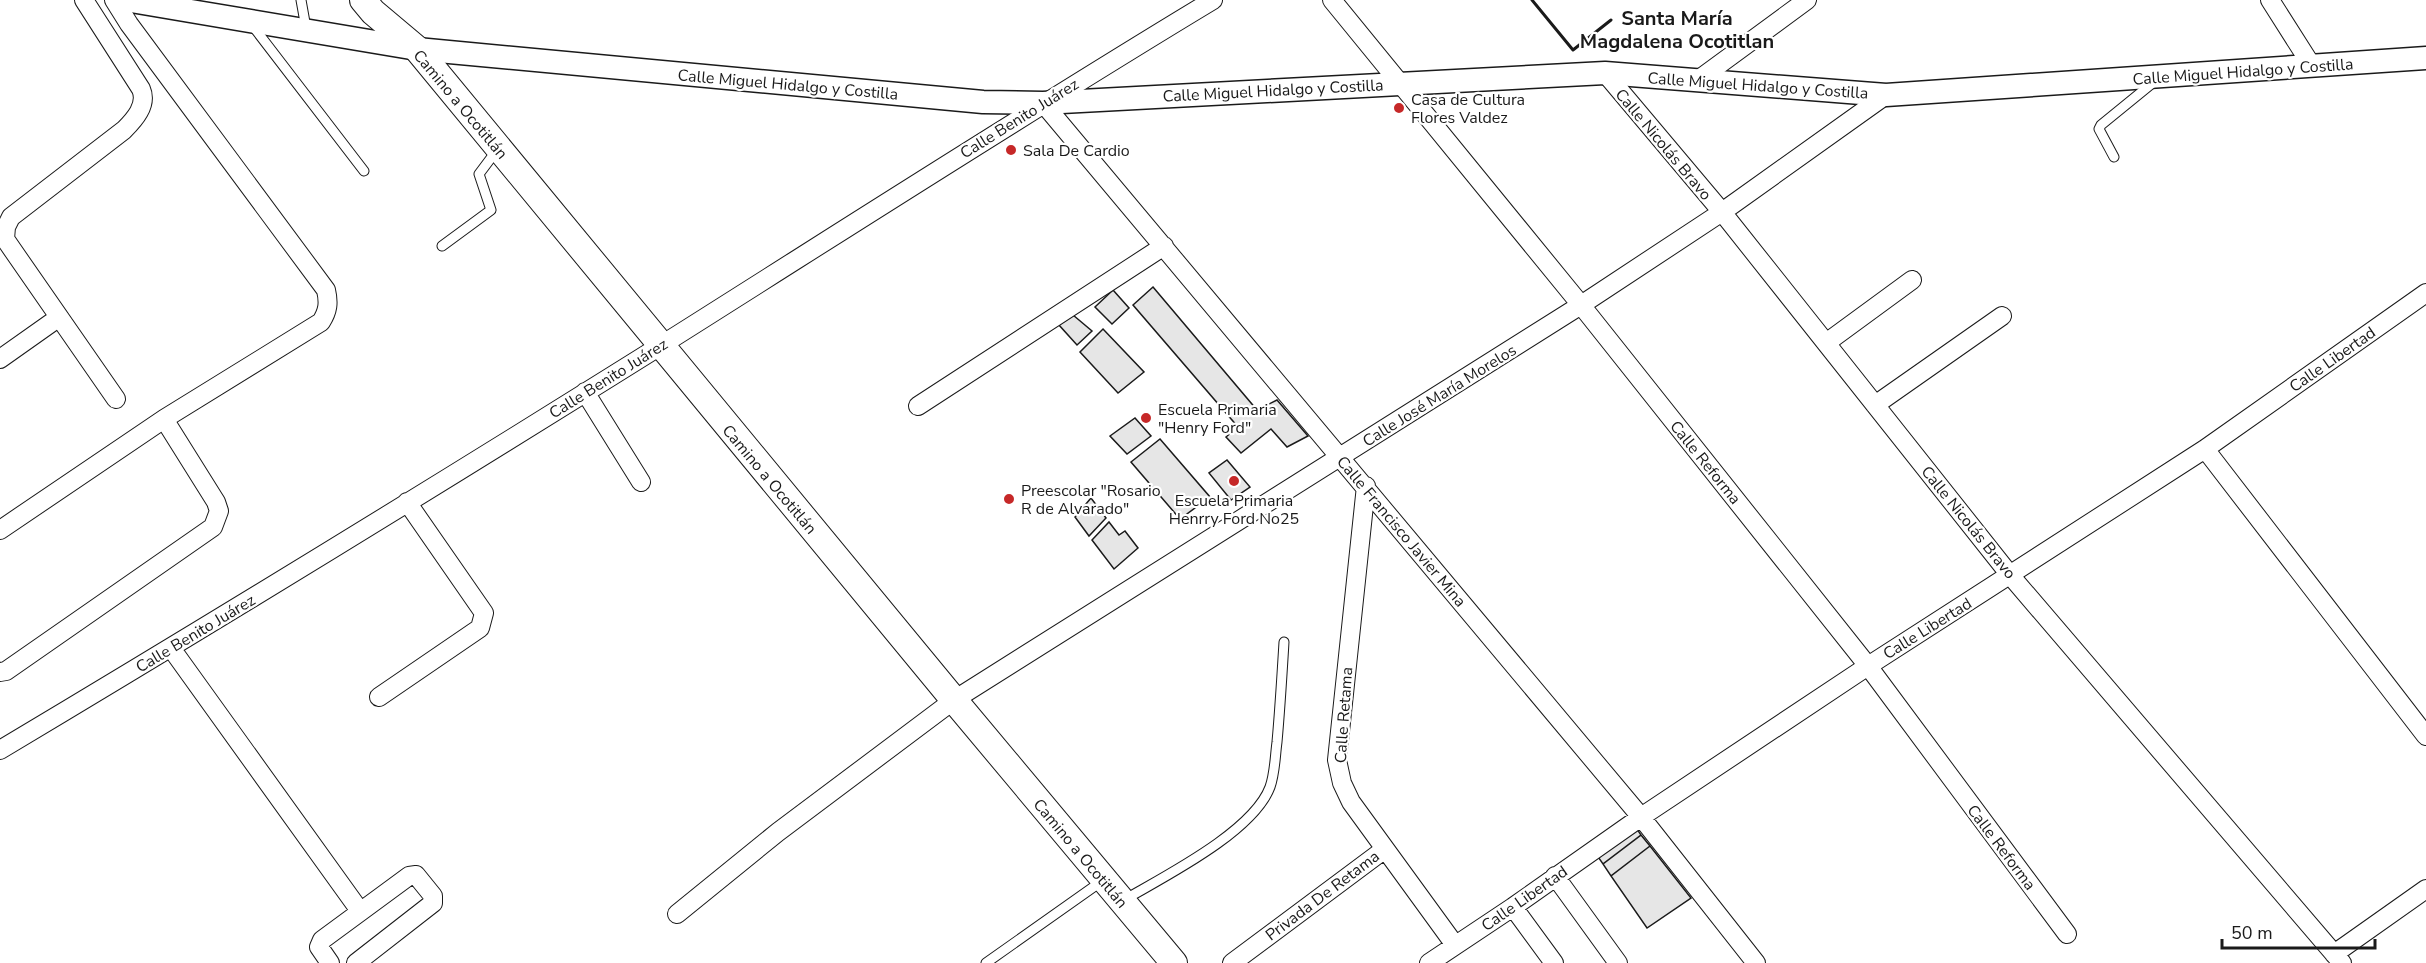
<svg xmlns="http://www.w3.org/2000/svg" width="2426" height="963" viewBox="0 0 2426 963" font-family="'Nunito Sans',sans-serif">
<rect width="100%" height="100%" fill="#fff"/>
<!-- building -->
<path fill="#e6e6e6" stroke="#1a1a1a" stroke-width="1.5" d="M1153 287 1257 410 1277 400 1308 436 1287 447 1271 429 1241 453 1226 437 1238 427 1133 305Z
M1113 290 1129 308 1112 324 1095 307Z
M1073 315 1092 331 1077 345 1059 325Z
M1103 329 1144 372 1118 393 1080 352Z
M1135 418 1151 436 1127 454 1110 436Z
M1160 439 1210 497 1180 519 1131 462Z
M1227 460 1250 487 1231 500 1209 473Z
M1091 498 1106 518 1089 536 1075 517Z
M1109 522 1119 535 1125 531 1138 548 1114 569 1092 540Z
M1633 823 1641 835 1603 864 1594 851Z
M1641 835 1650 846 1611 876 1603 864Z
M1650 846 1691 898 1647 928 1611 876Z"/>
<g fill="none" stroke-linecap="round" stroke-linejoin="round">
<!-- service casing -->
<g stroke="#1a1a1a" stroke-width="11">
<path id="service" d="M301 0 306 28
M252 25 364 171
M2114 157 2099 129 2101 125 2155 81
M442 246 491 210 479 174 497 150
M1124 900C1165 876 1253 832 1270 787 1275 773 1275 757 1277 742 1280 709 1282 675 1284 642
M986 963 1102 881"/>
</g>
<!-- minor casing -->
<g stroke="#1a1a1a" stroke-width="20">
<path id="minor" d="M84 0 141 89C148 105 134 120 124 130L11 217 6 227 5 239 116 399
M1332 0 1581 305 1868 666 2067 934
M2270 0 2312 66
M1605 73 1722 212 2010 575 2342 963
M1698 80 1807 0
M1043 103 1641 817 1756 963
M1826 343 1912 280
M0 359 58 318
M585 392 641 482
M1875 405 2002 316
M918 406 1164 246
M2205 449 2426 736
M1366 486 1337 760 1342 783 1351 802 1455 945
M0 530 164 419 321 322C328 311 329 303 326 290L129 24 114 0
M171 648 360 911
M0 672 6 671 213 527 219 511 216 502 164 419
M379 697 480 628 484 613 407 502
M0 750C221 618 441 483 660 346 844 230 1027 112 1213 0
M1555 876 1618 963
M1513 907 1554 963
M677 914 778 832 954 700 1581 305 1722 212 1886 95
M2334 954 2426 889
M330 963 319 947 322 940 409 876 416 875 433 896V903L356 963
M1232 963 1385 849
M1429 963 1513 907 1641 817 1868 666 2205 449 2426 293"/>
</g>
<!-- tertiary casing -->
<g stroke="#1a1a1a" stroke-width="25">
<path id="tertiary" d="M125 0 417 49 983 102 1043 103 1605 73 1886 95 2426 58"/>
</g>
<!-- secondary casing -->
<g stroke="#1a1a1a" stroke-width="28">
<path id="secondary" d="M363 0 373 12 417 49 954 700 1174 963"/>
</g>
<!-- service -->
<use href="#service" stroke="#fff" stroke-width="9"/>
<!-- minor -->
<use href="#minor" stroke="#fff" stroke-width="18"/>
<!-- tertiary -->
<use href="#tertiary" stroke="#fff" stroke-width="22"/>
<!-- secondary -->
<use href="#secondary" stroke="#fff" stroke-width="26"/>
<!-- wall -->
<path stroke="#1a1a1a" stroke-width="3" d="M1532 0 1573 50 1611 20"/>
</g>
<!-- markers -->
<g fill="#c62828" stroke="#fff" stroke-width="2">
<circle cx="1399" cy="108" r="6"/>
<circle cx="1011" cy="150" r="6"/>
<circle cx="1146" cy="418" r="6"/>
<circle cx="1234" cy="481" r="6"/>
<circle cx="1009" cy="499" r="6"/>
</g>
<g text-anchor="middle" stroke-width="4.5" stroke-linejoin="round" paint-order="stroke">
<!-- street labels -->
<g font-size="16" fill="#1a1a1a" stroke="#fff">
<text transform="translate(2243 71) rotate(-4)" y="6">Calle Miguel Hidalgo y Costilla</text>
<text transform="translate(788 84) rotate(5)" y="6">Calle Miguel Hidalgo y Costilla</text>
<text transform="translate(1758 85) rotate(4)" y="6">Calle Miguel Hidalgo y Costilla</text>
<text transform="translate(1273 90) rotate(-3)" y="6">Calle Miguel Hidalgo y Costilla</text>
<text transform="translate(461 104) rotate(50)" y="6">Camino a Ocotitlán</text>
<text transform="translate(1019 118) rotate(-32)" y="6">Calle Benito Juárez</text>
<text transform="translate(1664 144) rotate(50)" y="6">Calle Nicolás Bravo</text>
<text transform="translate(2332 359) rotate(-35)" y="6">Calle Libertad</text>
<text transform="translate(608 378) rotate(-32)" y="6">Calle Benito Juárez</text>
<text transform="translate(1439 395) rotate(-32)" y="6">Calle José María Morelos</text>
<text transform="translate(1706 462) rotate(51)" y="6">Calle Reforma</text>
<text transform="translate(770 479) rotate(50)" y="6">Camino a Ocotitlán</text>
<text transform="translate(1969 522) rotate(51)" y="6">Calle Nicolás Bravo</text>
<text transform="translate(1402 531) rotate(50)" y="6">Calle Francisco Javier Mina</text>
<text transform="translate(1927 628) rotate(-32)" y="6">Calle Libertad</text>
<text transform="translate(195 633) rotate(-31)" y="6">Calle Benito Juárez</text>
<text transform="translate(1343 715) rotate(-86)" y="6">Calle Retama</text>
<text transform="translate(2002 847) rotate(53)" y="6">Calle Reforma</text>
<text transform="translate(1081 853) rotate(50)" y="6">Camino a Ocotitlán</text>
<text transform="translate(1322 895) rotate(-37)" y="6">Privada De Retama</text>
<text transform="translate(1524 898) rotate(-35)" y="6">Calle Libertad</text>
</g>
<!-- poi labels -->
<g font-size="16" fill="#1a1a1a" stroke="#fff" text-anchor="start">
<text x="1411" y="105">Casa de Cultura<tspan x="1411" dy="18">Flores Valdez</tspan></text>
<text x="1023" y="156">Sala De Cardio</text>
<text x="1158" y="415">Escuela Primaria<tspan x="1158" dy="18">"Henry Ford"</tspan></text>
<text x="1021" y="496">Preescolar "Rosario<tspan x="1021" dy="18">R de Alvarado"</tspan></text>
<text x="1234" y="506" text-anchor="middle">Escuela Primaria<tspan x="1234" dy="18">Henrry Ford No25</tspan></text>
</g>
<!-- quarter labels -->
<g font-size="20" font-weight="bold" fill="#1a1a1a" stroke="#fff">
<text x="1677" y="25">Santa María<tspan x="1677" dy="23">Magdalena Ocotitlan</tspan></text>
</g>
</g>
<!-- scale -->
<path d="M2222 939v9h153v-9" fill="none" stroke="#1a1a1a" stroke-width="3"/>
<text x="2231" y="939" font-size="18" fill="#1a1a1a" stroke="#ffffff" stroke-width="4.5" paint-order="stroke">50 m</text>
</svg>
